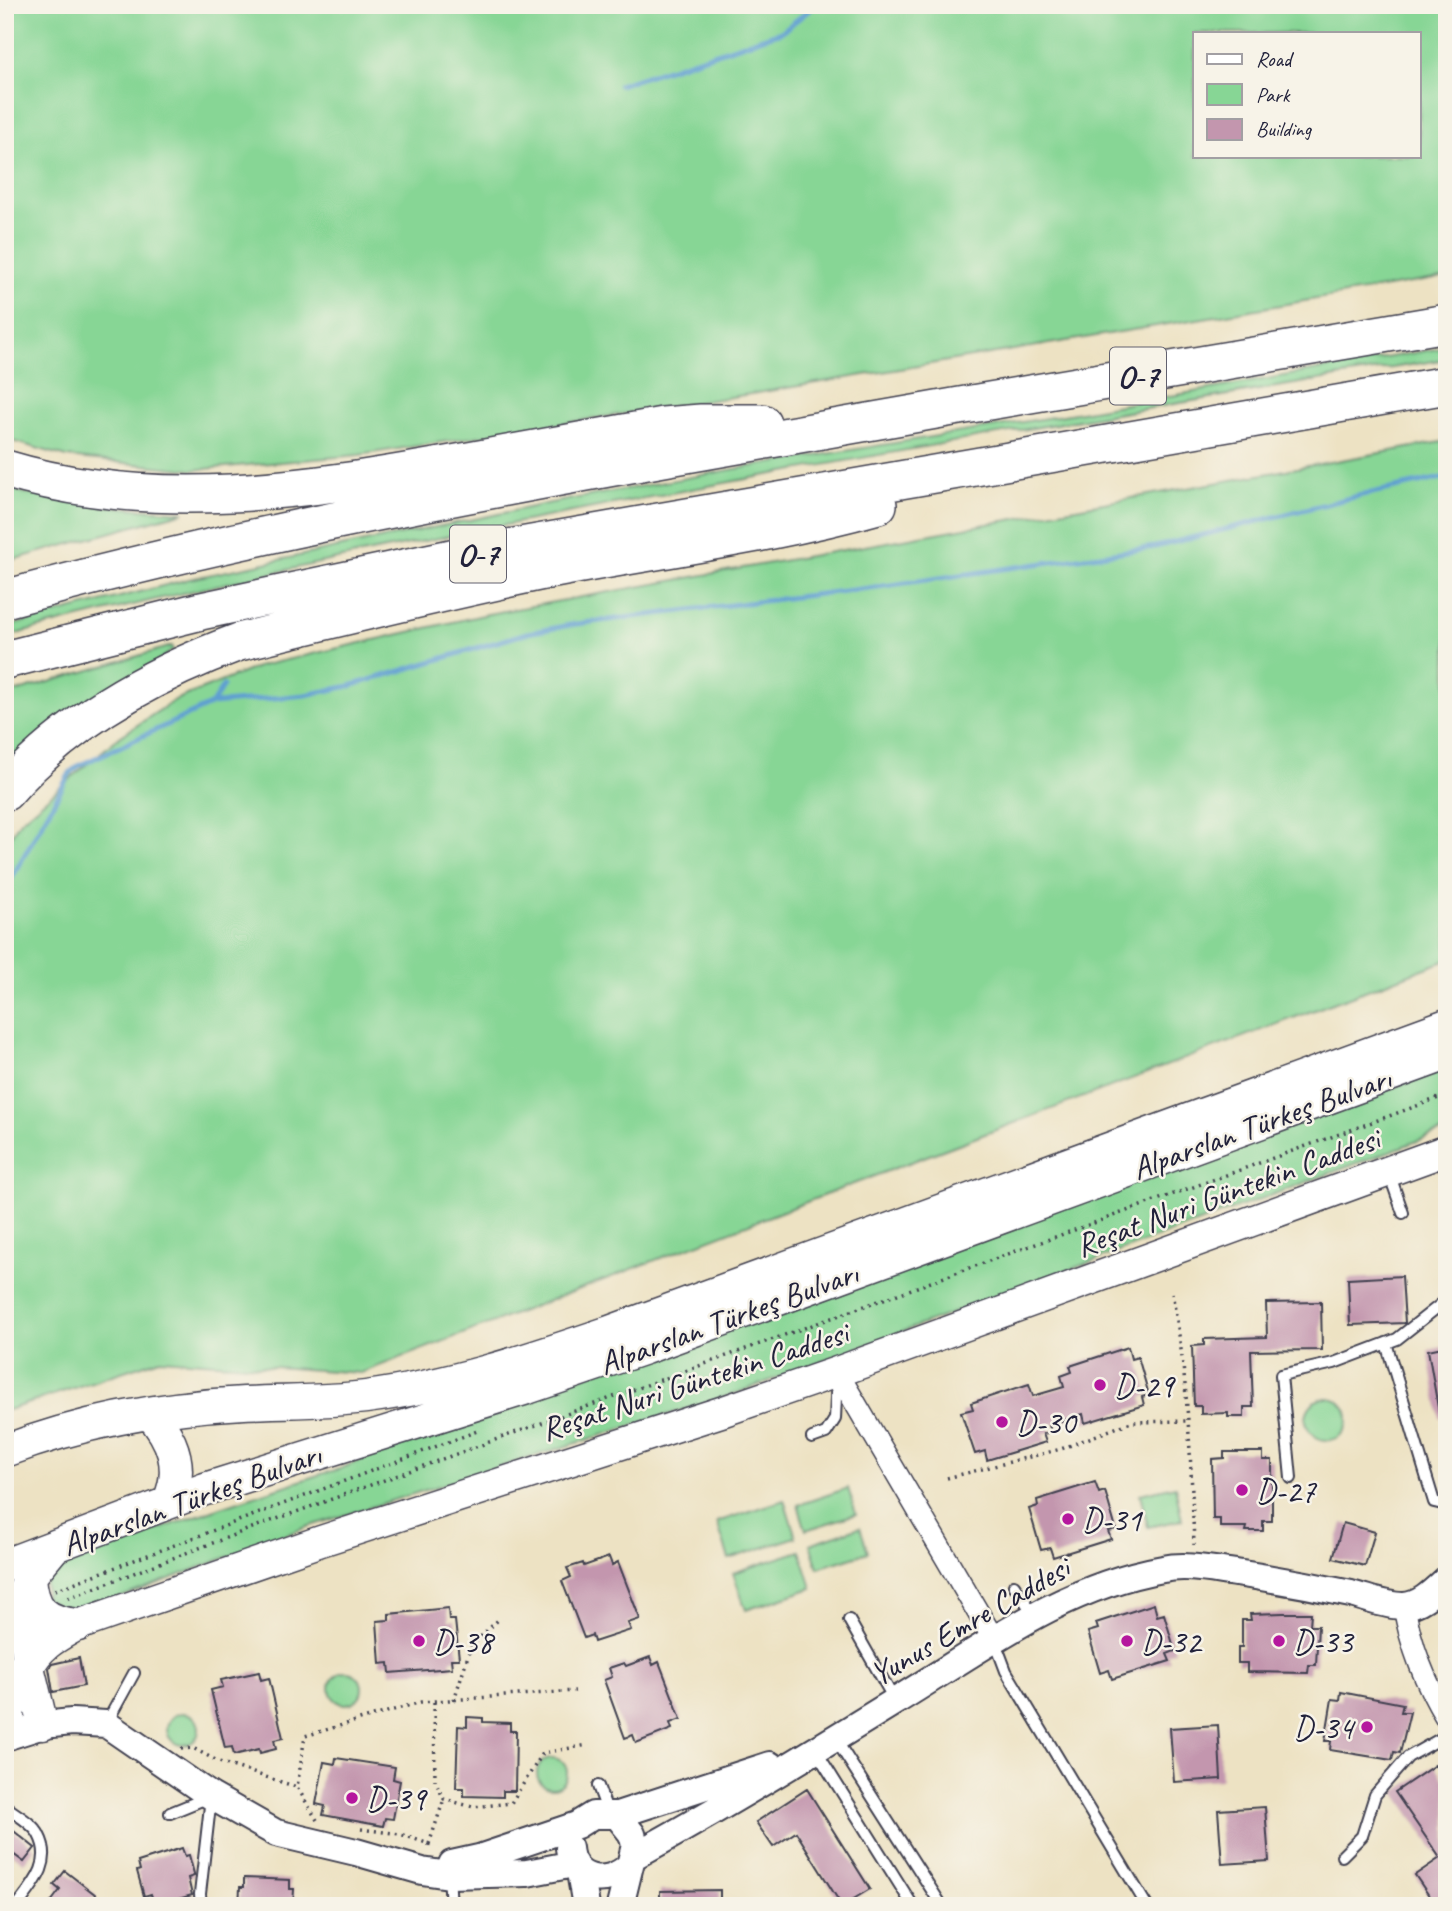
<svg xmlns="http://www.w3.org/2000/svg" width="1452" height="1911" viewBox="0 0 1452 1911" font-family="Caveat,sans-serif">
<rect width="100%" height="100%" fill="#f7f3e8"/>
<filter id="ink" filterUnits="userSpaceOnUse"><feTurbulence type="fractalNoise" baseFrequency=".0143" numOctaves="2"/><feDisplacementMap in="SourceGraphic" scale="14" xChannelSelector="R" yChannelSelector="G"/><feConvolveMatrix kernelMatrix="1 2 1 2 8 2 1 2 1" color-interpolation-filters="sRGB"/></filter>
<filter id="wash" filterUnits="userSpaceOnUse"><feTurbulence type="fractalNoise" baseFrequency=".00686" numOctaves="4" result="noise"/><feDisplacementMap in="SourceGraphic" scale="28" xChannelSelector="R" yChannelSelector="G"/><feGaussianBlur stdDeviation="1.57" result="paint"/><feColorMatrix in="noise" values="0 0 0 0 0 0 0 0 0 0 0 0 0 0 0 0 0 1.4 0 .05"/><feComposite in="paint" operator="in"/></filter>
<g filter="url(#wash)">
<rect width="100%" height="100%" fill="#ede2c3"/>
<!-- green -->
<path fill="#87d695" stroke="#547c68" stroke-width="2" fill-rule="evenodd" d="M5 5H1447V277L757 393 359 455 193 470 67 457 5 439ZM1195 33H1419V156H1195Z
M1447 347V359C1153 407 859 456 567 513 379 549 191 588 5 637V627L189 579 551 503 735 469 1041 419Z
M1447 441V960L916 1160 361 1373 160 1359 5 1411V845L20 821 118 738 175 700 260 666 488 614Z
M5 488C64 504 124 508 184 512L5 562Z
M172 646 173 650 5 773V695Z
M1447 1068V1130L734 1394 307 1527 95 1607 65 1611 45 1598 46 1579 72 1562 121 1543 221 1507 318 1475 340 1469 418 1435Z
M1306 1419a21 21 0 1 1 42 0a21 21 0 1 1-42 0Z
M1175 1486 1182 1520 1148 1527 1140 1494Z
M848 1488 856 1514 806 1530 798 1505Z
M784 1500 796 1537 729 1559 717 1522Z
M860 1527 868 1552 818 1568 810 1544Z
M800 1551 812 1588 746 1610 733 1573Z
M330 1688a16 16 0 1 1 32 0a16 16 0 1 1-32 0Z
M167 1729a16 16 0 1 1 32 0a16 16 0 1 1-32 0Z
M537 1773a15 15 0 1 1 30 0a15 15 0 1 1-30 0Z"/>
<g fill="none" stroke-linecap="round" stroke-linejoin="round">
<!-- stream -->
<path stroke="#5e9fd1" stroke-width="5" d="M619 85 781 32 816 5
M212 704 223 686
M5 890 70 773 78 766 212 704 305 695 350 686 527 633 576 624 877 587 1155 547 1362 495 1447 477"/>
</g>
<g id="blocks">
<!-- building -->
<path fill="#c396ae" d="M1402 1276 1405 1323 1350 1325 1348 1279Z
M1321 1302 1322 1350 1251 1351 1253 1407H1244V1417H1228V1413L1201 1414V1406H1194L1192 1346 1204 1345V1339L1267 1337 1266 1303Z
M1447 1346V1418L1440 1419 1428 1350Z
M1128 1347 1131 1359 1138 1357 1149 1395 1142 1397 1144 1405 1085 1423 1083 1414 1049 1425 1051 1432 1043 1434 1046 1442 987 1460 985 1451 975 1454 961 1412 973 1409 971 1403 1029 1384 1033 1396 1064 1387 1061 1376 1072 1372 1070 1366Z
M1224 1452H1263V1460H1272V1521H1263V1531H1246L1247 1527H1220V1519H1213L1212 1459 1224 1458Z
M1095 1482 1099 1493 1105 1491 1116 1529 1108 1531 1111 1539 1053 1557 1050 1548 1041 1550 1029 1509 1038 1506 1037 1500Z
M1343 1523 1375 1532 1365 1566 1333 1558Z
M609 1557 612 1565 618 1562 640 1619 628 1623 631 1630 594 1642 592 1635 584 1638 562 1581 571 1577 567 1568 583 1563 584 1566Z
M1154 1604 1157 1616 1164 1614 1175 1651 1167 1654 1170 1661 1112 1679 1109 1670 1100 1673 1088 1632 1098 1629 1096 1623Z
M448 1608 449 1620H455L459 1659H451L452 1668 390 1673 389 1663 380 1664 377 1621 389 1620V1614Z
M1283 1613H1311L1310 1626H1318L1316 1665H1309L1308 1673 1247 1672V1663H1238V1647H1242V1620H1251L1250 1614Z
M650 1657 653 1665 659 1662 681 1719 670 1723 672 1729 636 1743 633 1735 625 1738 604 1680 612 1677 609 1668 624 1663 626 1666Z
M79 1658 84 1686 53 1692 49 1668 52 1664Z
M259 1672 261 1680 269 1678 283 1738 274 1740 276 1749 260 1753 259 1749 234 1755 232 1747 225 1748 211 1690 223 1687 221 1680Z
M1341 1692 1403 1704 1401 1712H1410L1400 1753 1394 1752 1392 1760 1330 1750 1331 1741H1325L1332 1699 1340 1700Z
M467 1717 483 1718V1722L510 1723V1731H516L515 1791H503V1797L464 1796V1788H456L458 1726 467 1727Z
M1218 1725 1221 1779 1174 1782 1170 1728Z
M336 1758 395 1767 393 1779 400 1781 393 1819 385 1818 383 1826 323 1815 325 1806 316 1804 324 1762 335 1764Z
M1435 1765 1447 1782V1906H1436L1415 1875 1440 1858 1395 1792Z
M807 1789 870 1889 842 1906 796 1832 773 1847 756 1822Z
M1265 1807 1269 1861 1222 1864 1218 1810Z
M5 1824 35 1848 24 1862 5 1848Z
M182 1848 185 1856 189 1855 194 1874V1876L188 1878 192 1895 155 1906 151 1894 144 1896 137 1871 140 1870 138 1862Z
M65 1871 96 1895 87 1906H48L60 1890 54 1885Z
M244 1878 290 1880V1889H294L293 1906H239L240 1887H244Z
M720 1890V1906H660V1891Z"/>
</g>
</g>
<g filter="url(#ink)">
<use href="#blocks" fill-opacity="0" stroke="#403f4f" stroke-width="2"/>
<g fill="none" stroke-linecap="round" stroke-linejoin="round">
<!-- service casing -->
<g stroke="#403f4f" stroke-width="14">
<path id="service" d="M1389 1173 1403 1213
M1386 1343 1434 1502 1447 1505
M812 1438 826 1433 835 1419 837 1376
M1291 1478 1281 1375 1334 1363 1397 1339 1444 1302
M1014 1585 1034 1615
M849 1620 895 1701
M994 1639 1006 1671 1147 1906
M106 1724 134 1673
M836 1740 942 1906
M816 1751 913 1906
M598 1786 608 1813
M5 1806C15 1814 34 1824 39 1835 54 1863 33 1885 17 1906
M170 1813 209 1797
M1342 1856 1362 1836 1375 1795 1408 1757 1447 1735
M449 1875 451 1906
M201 1906 200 1894 211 1797"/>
</g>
<!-- minor casing -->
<g stroke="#403f4f" stroke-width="24">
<path id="minor" d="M837 1372 993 1638
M1404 1606C1411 1648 1425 1683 1447 1719"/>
</g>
<!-- tertiary casing -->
<g stroke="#403f4f" stroke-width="30">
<path id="tertiary" d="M5 1737 43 1725 72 1722 106 1724 211 1796 276 1833 356 1852 422 1871 449 1875 527 1873 574 1864
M617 1815 632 1834 635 1845 620 1906
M569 1848C572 1882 607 1887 629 1866
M634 1856C722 1808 808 1755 894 1702 980 1650 1061 1587 1163 1569 1187 1564 1212 1570 1236 1573 1275 1579 1313 1586 1351 1594 1367 1598 1386 1606 1403 1606 1420 1606 1435 1590 1447 1579
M452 1864 479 1858 577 1825 593 1815H617L770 1765
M580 1872 586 1906"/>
</g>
<!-- secondary casing -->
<g stroke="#403f4f" stroke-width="33">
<path id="secondary" d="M43 1725 29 1667C40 1645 57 1637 78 1625L321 1541 721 1412 837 1372 1447 1150
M7 1735 14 1671"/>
</g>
<!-- primary casing -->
<g stroke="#403f4f" stroke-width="35">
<path id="primary" d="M150 1413C173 1439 184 1468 169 1501
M5 1451C81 1422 163 1407 244 1403 284 1401 325 1402 366 1397 449 1386 528 1360 607 1333L1447 1025
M5 1565 205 1489 527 1388 645 1348 1447 1054
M30 1576C32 1610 44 1622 78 1625
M29 1667 22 1597 30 1576 54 1547"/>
</g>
<!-- motorway casing -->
<g stroke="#403f4f" stroke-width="40">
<path id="motorway" d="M5 469C154 514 308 490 458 463 526 451 595 438 663 426L701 423H762
M5 599C224 539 446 497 669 457 928 410 1187 368 1447 323
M5 660 201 611 451 558 1447 385
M5 792C67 721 152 674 239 642 340 617 442 592 544 571 656 549 768 536 878 505"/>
</g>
<!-- path -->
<path stroke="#403f4f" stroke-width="3.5" stroke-dasharray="2 5" stroke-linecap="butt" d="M1172 1293C1188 1376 1191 1461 1194 1545
M947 1478 1061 1449 1131 1422 1187 1421
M55 1590 480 1430
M68 1598 252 1528 1447 1095
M454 1700 471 1646 498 1620
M434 1702 435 1781 444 1799 473 1807 511 1803 543 1753 588 1745
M181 1749 193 1748 219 1762 297 1787
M317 1820 297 1787 305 1736 421 1702 575 1691
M361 1829 400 1834 429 1844 428 1849
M429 1844 444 1799"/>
<!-- service -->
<use href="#service" stroke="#fff" stroke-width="10"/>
<!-- minor -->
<use href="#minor" stroke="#fff" stroke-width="21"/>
<!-- tertiary -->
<use href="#tertiary" stroke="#fff" stroke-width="26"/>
<!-- secondary -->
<use href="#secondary" stroke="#fff" stroke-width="30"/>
<!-- primary -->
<use href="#primary" stroke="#fff" stroke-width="32"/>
<!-- motorway -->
<use href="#motorway" stroke="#fff" stroke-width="37"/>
</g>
</g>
<!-- markers -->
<g fill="#b5179e" stroke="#f7f3e8" stroke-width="2.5">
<circle cx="1100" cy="1385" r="7"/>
<circle cx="1002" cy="1422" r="7"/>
<circle cx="1242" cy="1490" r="7"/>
<circle cx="1068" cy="1519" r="7"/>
<circle cx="419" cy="1641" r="7"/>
<circle cx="1127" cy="1641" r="7"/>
<circle cx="1279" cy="1641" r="7"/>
<circle cx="1367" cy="1727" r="7"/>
<circle cx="352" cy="1798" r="7"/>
</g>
<g text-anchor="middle" stroke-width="5" stroke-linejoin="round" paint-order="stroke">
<!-- shield labels -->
<g fill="#f7f3e8" stroke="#62616f" stroke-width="2">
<rect x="1110" y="347.5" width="56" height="57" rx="5"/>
<rect x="450" y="525.5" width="56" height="57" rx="5"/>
</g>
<g font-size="32" font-weight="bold" fill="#22223b">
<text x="1138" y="387">O-7</text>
<text x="478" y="565">O-7</text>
</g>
<!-- street labels -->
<g font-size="33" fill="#22223b" stroke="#f7f3e8">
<text transform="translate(1261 1122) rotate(-20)" y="12">Alparslan Türkeş Bulvarı</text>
<text transform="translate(1227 1191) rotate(-20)" y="12">Reşat Nuri Güntekin Caddesi</text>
<text transform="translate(728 1317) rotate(-20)" y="12">Alparslan Türkeş Bulvarı</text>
<text transform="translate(694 1380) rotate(-18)" y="12">Reşat Nuri Güntekin Caddesi</text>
<text transform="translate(191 1498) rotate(-20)" y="12">Alparslan Türkeş Bulvarı</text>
<text transform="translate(969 1620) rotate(-30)" y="12">Yunus Emre Caddesi</text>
</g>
<!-- poi labels -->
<g font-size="33" fill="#22223b" stroke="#f7f3e8" text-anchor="start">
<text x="1114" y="1397">D-29</text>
<text x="1016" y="1434">D-30</text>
<text x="1256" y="1502">D-27</text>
<text x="1082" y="1531">D-31</text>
<text x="433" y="1653">D-38</text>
<text x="1141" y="1653">D-32</text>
<text x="1293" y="1653">D-33</text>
<text x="1353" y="1739" text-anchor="end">D-34</text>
<text x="366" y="1810">D-39</text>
</g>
</g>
<!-- margin -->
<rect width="1452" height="1911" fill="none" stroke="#f7f3e8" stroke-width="28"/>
<!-- legend -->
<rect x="1193" y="32" width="228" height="126" fill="#f7f3e8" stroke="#a29fa3" stroke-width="2"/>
<rect x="1207" y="54" width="35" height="10" fill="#ffffff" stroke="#a29fa3" stroke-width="2"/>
<text x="1256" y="66" font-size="21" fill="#22223b">Road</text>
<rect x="1207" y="84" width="35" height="21" fill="#87d695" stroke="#a29fa3" stroke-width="2"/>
<text x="1256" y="102" font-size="21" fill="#22223b">Park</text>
<rect x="1207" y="119" width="35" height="21" fill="#c396ae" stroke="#a29fa3" stroke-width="2"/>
<text x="1256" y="136" font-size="21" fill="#22223b">Building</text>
</svg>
